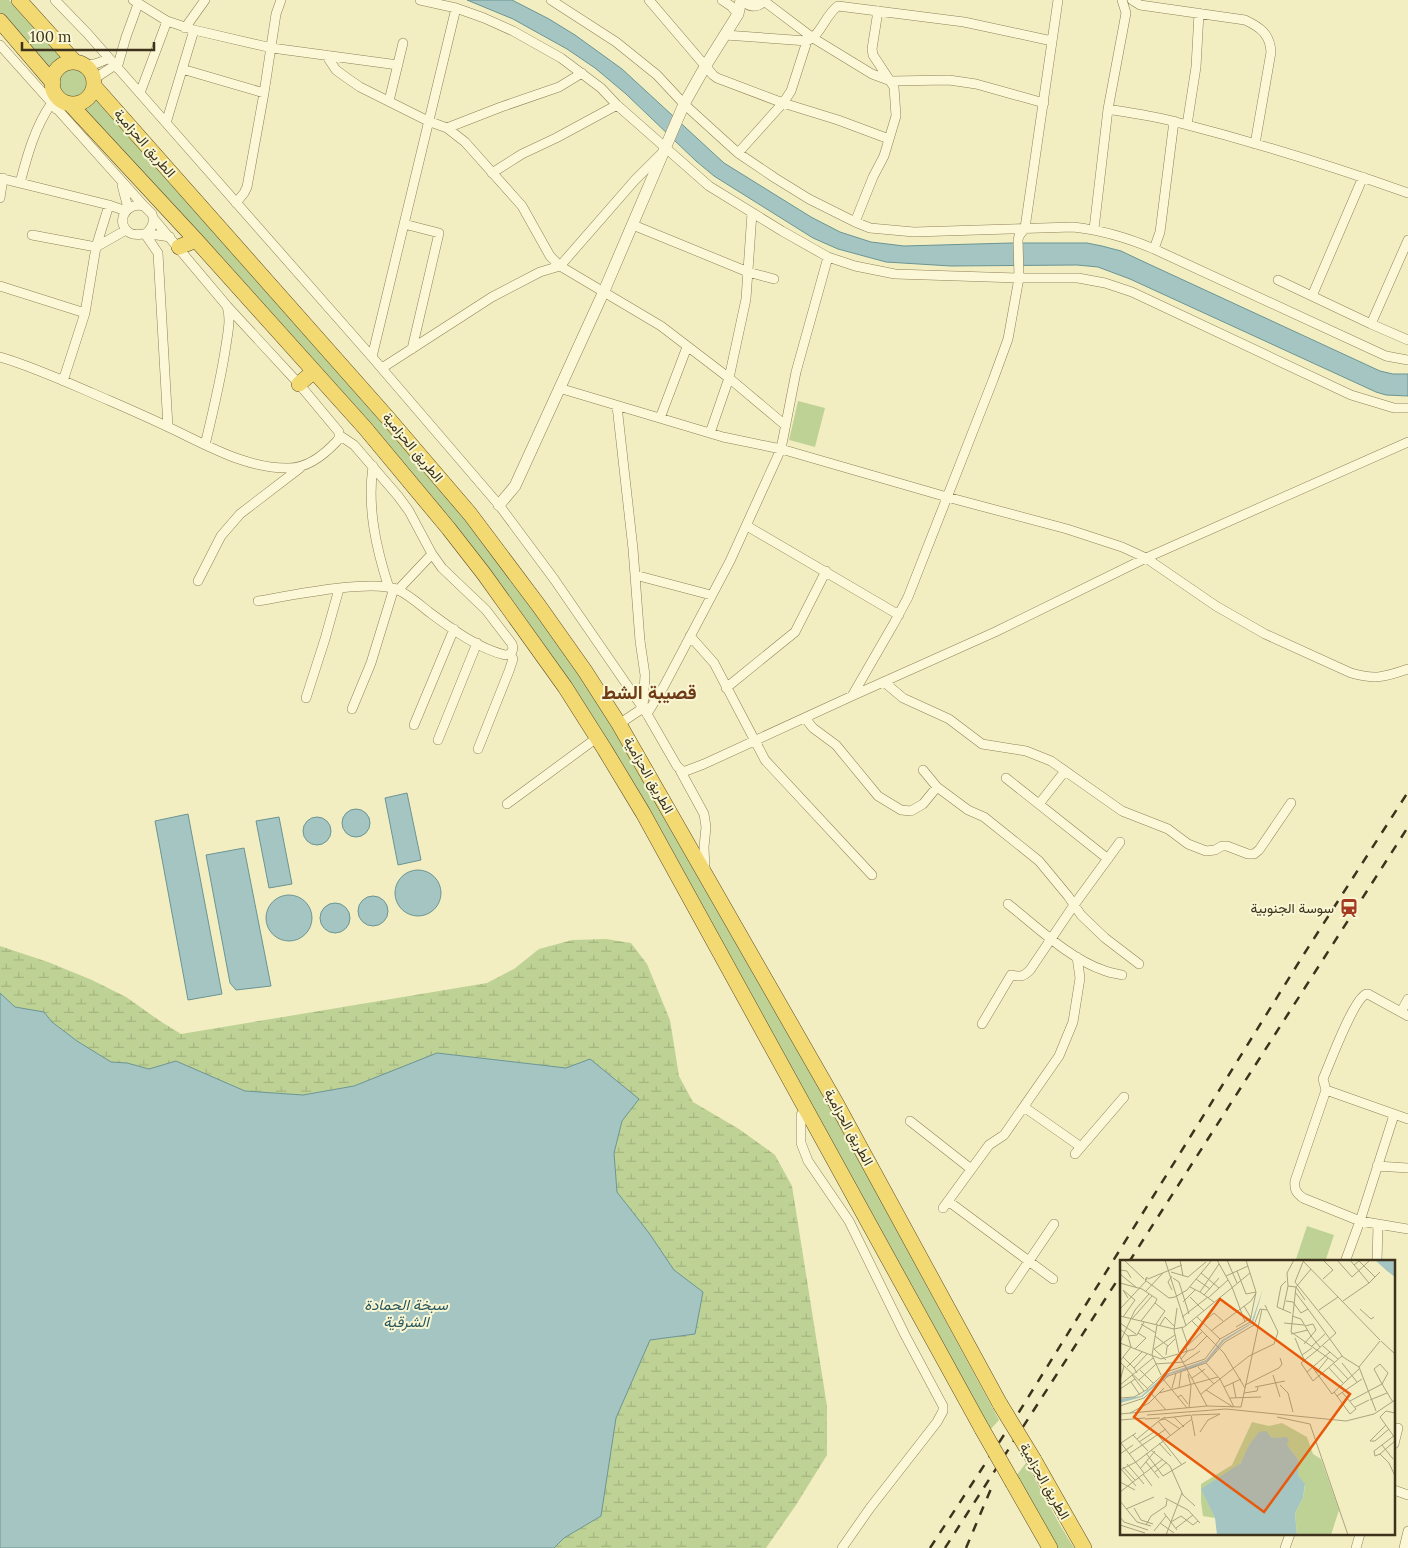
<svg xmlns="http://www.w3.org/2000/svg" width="1408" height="1548" viewBox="0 0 1408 1548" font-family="Lora,Vazirmatn,serif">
<defs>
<pattern id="wetland-marsh" width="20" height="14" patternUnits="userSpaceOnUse" patternTransform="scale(1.25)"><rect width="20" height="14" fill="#bfd295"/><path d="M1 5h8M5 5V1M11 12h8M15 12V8" fill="none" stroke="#a5b580"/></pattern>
</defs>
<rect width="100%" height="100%" fill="#f3eec2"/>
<!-- green -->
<path fill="#bfd295" d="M0 0H9L36 29 66 58 59 62 49 73 0 14Z
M59 83a15 15 0 1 1 30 0a15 15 0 1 1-30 0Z
M98 94 472 524 541 616 627 746 834 1114 999 1420 990 1430 528 626 81 110Z
M798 401 825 408 815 447 789 440Z
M1307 1226 1334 1235 1325 1262H1295Z
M1026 1463 1060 1525 1074 1548H1056L1016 1476Z"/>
<!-- wetland -->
<path fill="url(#wetland-marsh)" d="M606 939 631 943 647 964 670 1020 679 1076 693 1102 739 1129 775 1155 792 1186 827 1406V1455L796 1505 766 1548H554L564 1538 601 1516 616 1418 650 1340 695 1334 703 1293 674 1270 649 1233 617 1192 614 1153 622 1121 638 1099 566 1068 438 1053 354 1086 303 1095 245 1091 176 1061 149 1069 127 1063 111 1062 77 1041 52 1022 44 1012 15 1007 0 993V946L48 962 92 980 126 997 160 1021 181 1034 487 983 514 969 539 949 572 940Z"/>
<!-- water -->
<path fill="#a5c5c2" stroke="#6a9593" d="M467 0H512L549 19 575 35 622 69 724 163 811 217 840 232 871 242 904 246 1011 243H1087L1102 246 1121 251 1140 260 1380 371 1393 374H1408V396L1386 395 1376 392 1130 279 1098 267 1077 265 951 266 886 262 838 249 813 238 714 176 696 161 626 94 595 68 567 49 513 19Z
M407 793 421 860 398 865 385 798Z
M342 823a14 14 0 1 1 28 0a14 14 0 1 1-28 0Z
M188 814 222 994 188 1000 155 821Z
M303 831a14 14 0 1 1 28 0a14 14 0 1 1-28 0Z
M279 817 292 884 269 888 256 821Z
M244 848 271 986 236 990 230 983 206 855Z
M395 893a23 23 0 1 1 46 0a23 23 0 1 1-46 0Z
M266 918a23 23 0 1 1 46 0a23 23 0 1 1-46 0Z
M358 911a15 15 0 1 1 30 0a15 15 0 1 1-30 0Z
M320 918a15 15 0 1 1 30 0a15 15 0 1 1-30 0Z
M0 993 15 1007 44 1012 52 1022 77 1041 111 1062 127 1063 149 1069 176 1061 245 1091 303 1095 354 1086 437 1053 566 1068 590 1059 639 1099 622 1121 614 1153 617 1192 649 1233 674 1270 703 1292 695 1334 650 1340 616 1418 601 1516 564 1538 554 1548H0Z"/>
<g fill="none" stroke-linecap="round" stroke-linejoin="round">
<!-- minor casing -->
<g stroke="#8f8057" stroke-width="10">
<path id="minor" d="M55 0 87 33 372 357 499 505 554 579 647 714 677 766 683 772 704 764 852 696 995 632 1146 558 1408 442
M133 0 167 21 194 30 272 48 398 65
M420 0 456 8 484 18 513 31 561 58 601 88 617 105 709 186 782 231 828 257 855 266 895 274 1019 278H1078L1105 283 1132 292 1351 395 1394 408H1408
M551 0 616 42 657 75 684 104 738 153 775 178 809 199 855 222 870 228 914 232 1073 227C1102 230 1128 238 1154 249L1386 356 1408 360
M649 0 713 75 717 78 783 103 838 120 889 139
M722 0 731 6 738 14
M1132 0 1140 5 1245 20C1260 27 1270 34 1271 52L1255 144
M764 1 813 38 872 74 891 81 949 80 976 84 1044 103
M185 28 205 0
M725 35 807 41C822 34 825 15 838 6L964 22 1052 41
M0 45 144 206
M326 55 336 70 347 78 360 87 428 121 447 128 465 142 522 206 550 256 560 266 661 326 729 378 785 425
M82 64C93 66 99 63 109 58
M117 68 126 37 138 4
M182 69 264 93
M94 79 115 65
M140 93 167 21
M389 101 403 43
M56 109 63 101
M1108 109C1131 113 1154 116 1176 122 1254 142 1332 166 1408 193
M166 123 194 30
M1187 125 1196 67 1199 13
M447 128 501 107 559 87 582 73
M738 153 783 103 791 91 807 41
M492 173 522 154 556 138 617 105
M0 178 109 205 126 211
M20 183C27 156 35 127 51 104
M122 185 128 208
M0 198 3 178
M236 203 244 193 247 187 264 93 276 14 281 0
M153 218 227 306C231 318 228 332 226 345 221 379 213 412 205 445
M855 222 873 177 884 156 896 116 894 87 873 55 872 49 878 11
M404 224 439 233 412 349
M633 225 748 272 774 279
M1094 229 1108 109 1126 13 1122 0
M145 234 158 253 168 427
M145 234C152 229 155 222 152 214L144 206C126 201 114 223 130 233 135 236 140 234 145 234 153 234 162 236 170 237
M32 235 96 247 126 230
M1154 249 1160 232 1174 121
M1278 280 1371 324 1408 340
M0 286 85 313
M1312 296 1363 177
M1371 324 1408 240
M0 357C31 366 62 380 92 393 117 404 143 415 168 427 205 444 246 469 289 468 308 468 324 455 337 441L339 438V432L299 384 227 306
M372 357 456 8
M382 368 492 297 540 272 560 266 635 180 660 155
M63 381 85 313 96 247 109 205
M559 388 723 437 781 449 947 497 1067 529 1122 547 1146 558 1216 606 1265 634 1351 673C1375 680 1385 677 1408 669
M617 406 633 549 640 641 645 675 643 708 619 724
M660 418 687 347
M710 433 729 378 746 299 752 213
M373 466C367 508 376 548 389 588
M747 526 899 615
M635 575 711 595
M198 581 221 536 240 514 300 468
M398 590 432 554
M258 601C288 596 373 578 398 590 409 595 419 604 429 612 452 629 477 648 505 655 512 655 514 650 512 644L486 610 442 568 432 554 409 511 398 496 354 445 339 435
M690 636 714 663 765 760 872 875
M884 682 903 698 949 719 982 744 1026 751 1051 761 1122 811 1168 829 1188 844 1206 851 1215 850 1222 846H1227L1248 854H1254L1259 850 1291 803
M726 688 795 632 826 571
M852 696 893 625 908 597 993 380 1008 339 1019 278 1018 240 1019 236 1025 228 1058 0
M306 698 325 639 339 589
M352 709 371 663 394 588
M647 714 664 686 730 561 781 449 796 372 828 257
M805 718 813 728 836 745 878 796 901 810 911 811 923 804 937 787
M414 725 454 629
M438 740 477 643
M478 749 509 671 513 659 510 654
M680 770 704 814 706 827 704 847 705 871
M923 770 937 787 968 810 984 817 1039 861 1068 896 1081 915 1105 938 1139 964
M1006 778 1108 859
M507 804 598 737
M1039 804 1065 771
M1008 904C1036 926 1070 959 1103 970 1109 973 1115 973 1122 975
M1401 1012 1408 999
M1408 1016 1368 994H1366C1353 1000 1330 1063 1323 1079L1326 1090 1295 1181C1294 1189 1296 1193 1303 1198L1360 1221 1408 1229
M982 1024 1011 975C1020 977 1023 977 1030 970L1074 905 1120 842
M1326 1090 1408 1119
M1024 1107 1081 1147
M806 1111 801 1115V1143L808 1161 849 1221 905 1335 943 1406V1411L937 1422 870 1508 842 1548
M910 1121 971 1169
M1075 1154 1124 1097
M1377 1166 1408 1168
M948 1201 1053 1279
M943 1208 989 1145 1004 1135 1059 1056 1073 1022 1080 978 1077 957
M1345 1262 1360 1221 1394 1115
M1377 1262 1378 1225
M1010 1289 1054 1224
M1394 1444 1398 1428
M1394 1490 1408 1495
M1285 1548 1290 1534
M1356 1548 1360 1534
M1404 1548 1408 1531"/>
</g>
<!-- tertiary casing -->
<g stroke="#8f8057" stroke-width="12">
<path id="tertiary" d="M744 0C750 7 758 7 764 0
M499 505 515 486 604 291 684 104 706 65 738 14 741 0"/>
</g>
<!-- trunk casing -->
<g stroke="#5d4c2c" stroke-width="16">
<path id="trunk" d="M19 0 75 62
M0 21 53 83
M52 83a21 21 0 1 1 42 0a21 21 0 1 1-42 0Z
M94 86 387 417 470 514 539 606 585 671 619 724 836 1103 1000 1404
M70 104 196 240 365 428 449 529 484 574 565 687 605 750 643 813 982 1429
M179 247 196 240
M299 384 313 372
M1034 1460 1084 1548
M1013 1483 1050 1548"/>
</g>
<!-- minor -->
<use href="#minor" stroke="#fcf8d7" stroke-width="9"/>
<!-- tertiary -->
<use href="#tertiary" stroke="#fcf8d7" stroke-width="11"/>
<!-- trunk -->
<use href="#trunk" stroke="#f2d971" stroke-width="15"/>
<!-- rail -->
<path stroke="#3d331d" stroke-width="2.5" stroke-dasharray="9 9" stroke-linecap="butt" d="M1129 1262 1408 827
M930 1548 1019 1412 1304 954 1408 792
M945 1548 1122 1273
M966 1548 993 1484"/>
<!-- trunk-bridge casing -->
<g stroke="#5d4c2c" stroke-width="16" stroke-linecap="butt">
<path id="trunk-bridge" d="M1000 1404 1034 1460
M982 1429 1013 1483"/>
</g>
<!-- trunk-bridge -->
<use href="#trunk-bridge" stroke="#f2d971" stroke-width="15"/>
</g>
<!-- icons -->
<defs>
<g id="station-bare" transform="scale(1.5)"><path d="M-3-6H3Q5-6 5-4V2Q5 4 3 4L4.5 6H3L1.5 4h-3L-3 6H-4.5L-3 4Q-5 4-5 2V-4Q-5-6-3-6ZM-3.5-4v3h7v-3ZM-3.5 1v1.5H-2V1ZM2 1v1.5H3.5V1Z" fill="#a53a20" stroke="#f9f6d3" stroke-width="2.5" paint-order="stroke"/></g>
</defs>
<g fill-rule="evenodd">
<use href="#station-bare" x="1349" y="908"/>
</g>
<g text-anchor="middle" stroke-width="4" stroke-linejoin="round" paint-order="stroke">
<!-- street labels -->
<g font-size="14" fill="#3d331d" stroke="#f9f6d3">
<text transform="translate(145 143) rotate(49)" y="5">الطريق الحزامية</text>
<text transform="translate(413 447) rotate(50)" y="5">الطريق الحزامية</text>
<text transform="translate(649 775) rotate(60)" y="5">الطريق الحزامية</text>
<text transform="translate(849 1127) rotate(61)" y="5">الطريق الحزامية</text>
<text transform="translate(1045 1481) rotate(60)" y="5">الطريق الحزامية</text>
</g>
<!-- poi labels -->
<g font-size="14" fill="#3d331d" stroke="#f9f6d3" text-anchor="end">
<text x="1334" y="913">سوسة الجنوبية</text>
</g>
<!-- water labels -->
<g font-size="15" font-style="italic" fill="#2a585f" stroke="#f9f6d3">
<text x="406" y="1310">سبخة الحمادة<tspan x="406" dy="17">الشرقية</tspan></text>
</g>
<!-- district labels -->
<g font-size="19" font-weight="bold" fill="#6f3b17" stroke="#f9f6d3">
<text x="649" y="699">قصيبة الشط</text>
</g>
</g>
<!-- overview -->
<g transform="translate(1120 1260)">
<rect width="275" height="275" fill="#f3eec2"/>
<path d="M132 162 149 166 162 163 187 177 193 194 201 199 219 250 211 275H177L175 253 183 238 185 226 178 215V199L166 184 169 180 152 178 146 173 138 175 129 185 125 199 110 213 82 229 95 258 83 256 81 242V224L112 205Z" fill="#bfd295"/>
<path d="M255 0H275V17L267 11ZM143 29 133 63 104 81 88 101 73 108 50 114 22 137 0 143V139L21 136 46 114 86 100 102 80 131 63ZM146 171 152 178 166 177 169 180 167 185 178 199V215L185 224 183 238 175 253 177 275H97L95 258 81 229 121 203 129 185 139 172Z" fill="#a5c5c2"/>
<path fill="none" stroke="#aaa380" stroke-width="1" d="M4 0 24 19M45 0 66 66M60 0 63 16M97 0 112 27 125 62M107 0 117 23M182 0 260 80M217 0 232 17 250 0M230 0 249 23 260 12M183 2 175 22 216 73 196 91M234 5 239 1 255 17M191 9 176 27 171 72 214 102M0 10 7 11 11 18M117 11 126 34 136 32 130 13M51 12 68 17 86 2M81 13 99 28M0 14 17 28M106 16 128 6M53 18 59 22 69 54M28 19 62 5M76 19 90 29M203 19 213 10 204 1M25 20 27 17V19L25 20 49 38 55 37 67 30 92 0M166 21 161 26 157 47 171 53M0 23 22 29 37 39 35 43 45 51 36 64M168 26 167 13 174 0M70 27 80 32 99 4M52 30 48 22 52 16M25 32 43 13M80 32 94 42M84 35 99 18M70 37 84 51M88 38 108 20M166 41 173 42 181 53 188 49 175 32M223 41 249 23M63 42 75 30M57 48 54 70 59 93M0 49 26 21M188 49 223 97 239 107 256 151M240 49 251 59 254 57M163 50 168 26 176 27 185 40M199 50 218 37M0 56 54 69 64 67 130 13 126 0M172 56 181 59 191 76 184 84M3 57 15 40 3 30 8 38M62 57 88 37M77 57 100 79M12 59 32 36M21 61 35 43M72 61 104 93 125 128M83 62 94 53 103 61M0 63 16 74M164 63 184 65M21 64 36 73M37 65 32 95 41 115M40 65 45 57 55 67M185 66 193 64 196 70 191 76 200 87M116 67 131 58 124 46M62 68 68 85M0 69 8 76 11 87M91 71 131 41 136 33M171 74 188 70M8 76 17 75 24 62M35 76 48 86M175 78 182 95M261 81 275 94M0 82 15 50 29 34M0 83 41 99 58 94M203 86 218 99M191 87 205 74M15 89 26 78 18 73M34 89 55 75M34 89 46 100M196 91 181 103 193 121 222 96M61 93 74 89 87 76M46 95 47 87 55 79M59 95 87 146M3 97 14 108M61 99 67 92 66 87 82 72M0 101 11 87M185 101 182 95 192 88M0 102 28 129 14 137 0 138M86 103 100 119 114 147M213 103 228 119M222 103 237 122M35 104 64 102 80 91M7 107 22 92M78 107 94 124M239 107 260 81M193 108 212 134 239 109M209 108 223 123M20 110 33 123M187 112 210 92M17 113 14 108 27 94M196 113 208 98M68 114 71 126 69 148M12 115 24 131M153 115 160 137M72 118 85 109M43 119 67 148M19 120 35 105M0 121 4 106M11 122 20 135M113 123 116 138M0 125 33 98M125 125 159 108 162 104 160 98M160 125 168 133 173 152M59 127 61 112M104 127 121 119M135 127 165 121M52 128 56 113M0 129 15 119M27 129 46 112 85 99 100 79 130 62 136 32M86 130 113 147M30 132 46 150M214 132 230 154 236 149 222 132M39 133 98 117M124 133 137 131 138 127M81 134 129 96 154 84 158 72 145 45M217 136 242 119M58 137 61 135 68 144M110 138 141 137M250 140 267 133M230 141 262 124 268 113 260 104 254 109 262 124 271 139 273 142M0 146 24 138 48 116 86 103 105 82 134 65 140 49 147 50M235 147 249 140M10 153 29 143 44 128M275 153 266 151 260 157 275 178M0 154 87 146 121 147 142 49M27 155 106 149 226 161 254 154 275 140M72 155 100 154 88 160 80 172M45 157 40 160 45 159 60 169M157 157 190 164 228 275M44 158 54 157 64 167M25 159 40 158M0 160 25 158M72 160 75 176M38 161 50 175M266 165 250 181H255L269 169M13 175 28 191M38 175 62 205M275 175 254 191 255 196 260 194 269 203 275 216M17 179 40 160M19 182 34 172M1 183 24 213M1 183 16 173M39 183 51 196M262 185 273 199M31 190 50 206 63 235 75 246M26 193 43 216M0 194 13 185M9 194 46 169M260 194 275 181M26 202 39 218M7 204 24 224M3 207 15 220M1 209 16 226M20 209 35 191M0 210 16 202 72 159 71 155 54 157M35 212 47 202M23 214 32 226M43 216 66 202M0 222 15 230M0 232 43 199M45 238 68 250 80 263M0 241 17 262 31 266M14 248 21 260 33 264M6 249 34 237M44 253 57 270M0 257 4 262 28 270M51 262 61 256 73 265 78 261M40 263 54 273M0 265 25 273M26 265 31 256 46 246 47 240M56 268 73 255M34 271 46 256M46 275 62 233"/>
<path fill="#e8590c" fill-opacity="0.15" stroke="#e8590c" stroke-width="2.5" d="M100 39 230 134 144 252 14 157Z"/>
<rect width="275" height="275" fill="none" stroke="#3d331d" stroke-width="2.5"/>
</g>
<!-- scale -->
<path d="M22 42v8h132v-8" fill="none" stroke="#3d331d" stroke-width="2.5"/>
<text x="30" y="42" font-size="15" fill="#3d331d" stroke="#f9f6d3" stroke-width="4" paint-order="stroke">100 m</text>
</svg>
